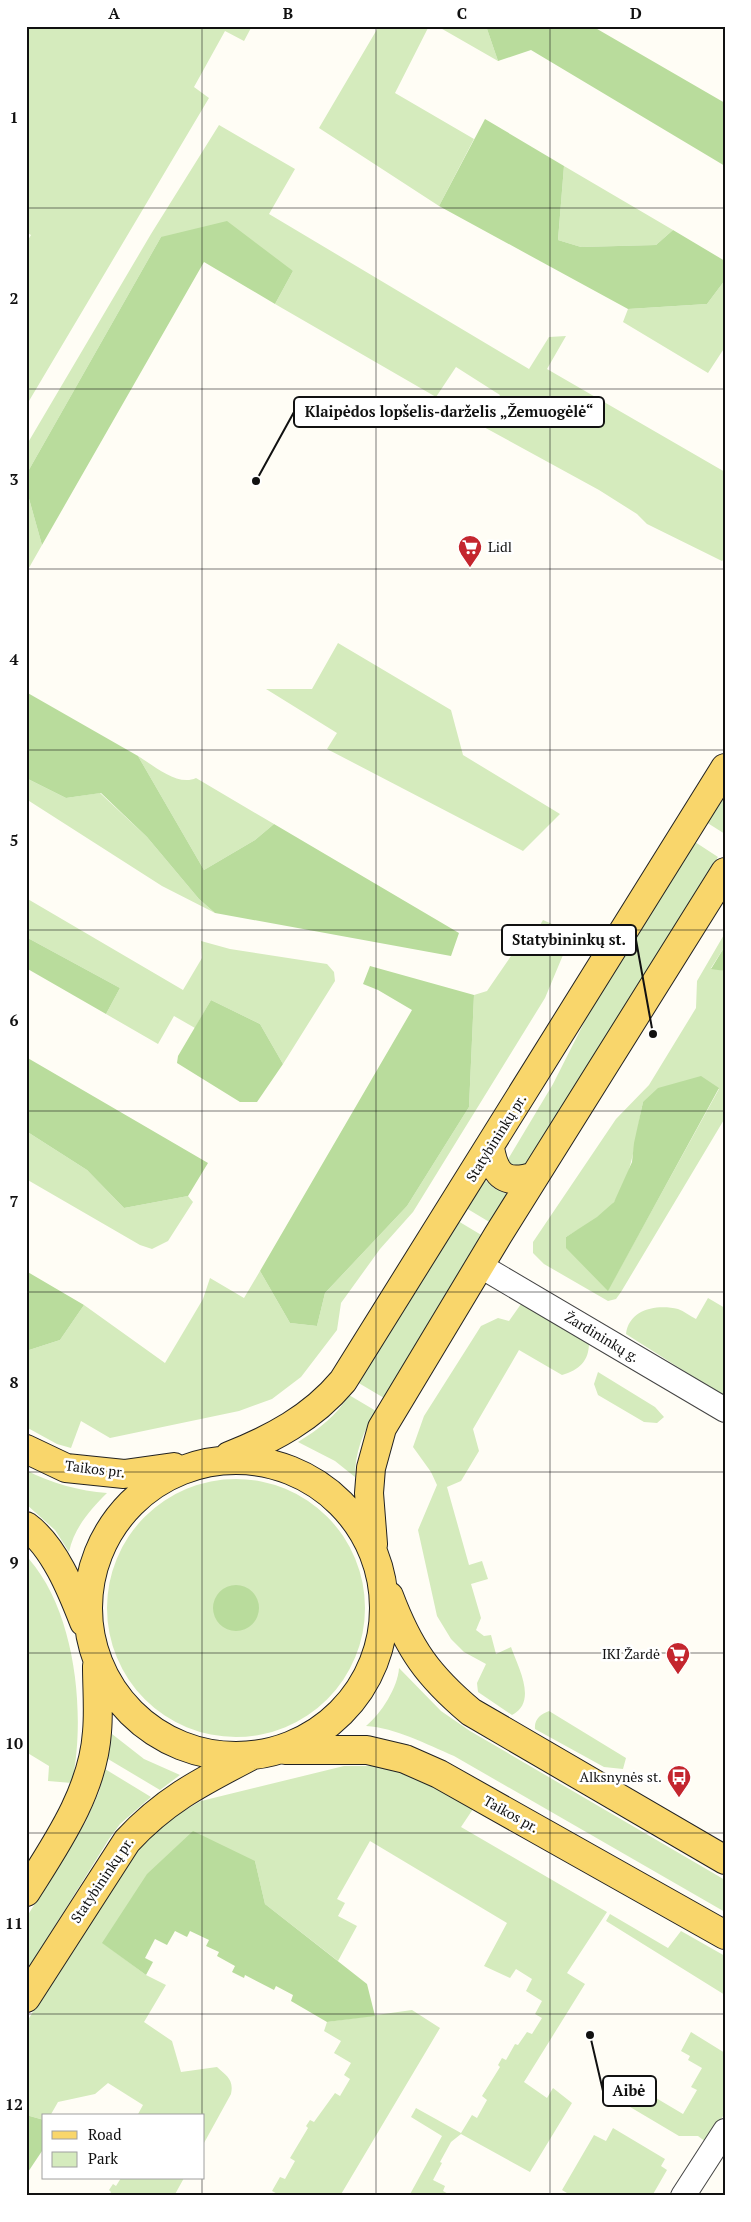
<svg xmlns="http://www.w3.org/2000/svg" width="751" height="2222" viewBox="0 0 751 2222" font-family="'PT Serif',serif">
<rect width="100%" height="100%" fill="#fffdf5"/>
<!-- green -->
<path fill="#d5ebbd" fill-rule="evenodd" d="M26 26H252L244 41 225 31 194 87 209 98 26 406V243L31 235 26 232Z
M379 26H429L395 93 474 139 439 206 319 128Z
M437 26H486L498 61Z
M219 125 295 169 269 214 529 369 549 337 566 336 547 369 725 472V558L722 561 647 524 637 514 599 490 482 426 500 395 456 367 436 397 275 304 293 271 161 237 26 475V446L151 234Z
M564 166 673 230 656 245 581 247 558 240Z
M725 280V347L708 373 623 322 628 309 707 304Z
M26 488 42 545 26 573Z
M338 643 451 710 463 755 560 814 523 851 327 749 337 733 266 689H312Z
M138 756C153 765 178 787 196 778L274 824 255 840 204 870Z
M26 778 66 798 100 793 147 837 199 899 215 913 162 886 26 799Z
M725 792V834L706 822Z
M695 842 718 857 524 1169 518 1171 507 1161 553 1084 593 1005Z
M26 898 183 990 202 958 201 941 230 949 327 964 334 972 335 981 283 1064 260 1024 211 1000 195 1028 174 1016 158 1044 106 1014 120 988 26 937Z
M543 920 561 928 575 939 563 955 545 998 413 1212 380 1249 341 1303 337 1330 301 1377 272 1399 239 1411 110 1438 81 1421 71 1448 57 1444 26 1427V1351L60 1340 84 1305 165 1363 203 1299 210 1278 244 1298 260 1271 290 1323 317 1326 325 1293 407 1206 469 1107 474 995 487 991 513 953H523Z
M725 933V946L711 968 725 971V1118L621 1292 616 1299 608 1301 544 1264 533 1253V1242L616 1119 649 1085 696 1008 697 981ZM719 1089 608 1290 566 1237C582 1227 603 1217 614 1202 633 1177 636 1132 643 1102Z
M26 1131 87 1170 124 1208 188 1196 193 1202 168 1241 152 1249 140 1245 26 1179Z
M484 1179 494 1188 509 1195 491 1223 466 1208Z
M458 1221 483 1236 384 1398 357 1382Z
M708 1298 725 1308V1397L626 1334C629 1309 657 1304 678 1309 684 1311 690 1316 696 1319Z
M521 1304 589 1343C589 1361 579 1370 562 1375L519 1350 473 1429 479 1451 461 1481 447 1487 469 1565 482 1561 488 1579 471 1584 481 1618 476 1630 484 1636 491 1635 496 1654 511 1647C518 1667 538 1702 512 1715L478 1692 477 1683 486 1664 464 1652 451 1639 437 1616 418 1530 437 1485 431 1472 413 1447 424 1416 481 1326 498 1318 509 1321Z
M598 1372 655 1407 664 1417 657 1423 644 1422 598 1395 594 1384Z
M349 1395 376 1411C363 1432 355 1452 355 1477L335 1461 298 1442C319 1429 336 1416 349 1395Z
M26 1470C50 1483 80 1491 107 1493 90 1510 74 1528 69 1552L55 1530 26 1504Z
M107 1608a129 129 0 1 1 258 0a129 129 0 1 1-258 0Z
M29 1559C76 1613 86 1715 72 1783L48 1781 49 1766 26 1752V1562Z
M399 1668 441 1711 470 1731 725 1880V1912L454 1756C426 1744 396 1728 366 1726 381 1714 398 1687 399 1668Z
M549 1711 626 1758 623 1769 604 1767 535 1729C534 1719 541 1714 549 1711Z
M112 1734 144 1759 180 1775 160 1790 108 1759Z
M344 1766H381L433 1785 475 1806 461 1827 607 1912 567 1973 585 1984 524 2082 547 2098 553 2088 572 2103 530 2172 461 2134 451 2142 440 2162 442 2163 433 2180 445 2186 443 2191 452 2196H409L442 2136 411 2117 416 2108 461 2133 472 2115 477 2118 487 2100 482 2096 500 2067 498 2065 502 2058 506 2060 515 2044 518 2045 527 2032 532 2034 542 2018 535 2014 542 2001 526 1991 532 1979 516 1969 510 1978 484 1966 507 1923 370 1841 337 1899 345 1903 338 1916 357 1926 338 1961 265 1904 255 1861 103 1943 146 1975 166 1985 144 2022 172 2041 181 2072 217 2067C227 2076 234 2080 231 2094L204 2143V2116H137L143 2105 108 2083 95 2094 58 2102 50 2116H44V2120L26 2115V2023L118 1875 146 1839 170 1819 201 1801Z
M105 1769 151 1797 120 1824 109 1839 26 1972V1918L85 1823 99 1792Z
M610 1914 668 1948 681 1931 725 1956V1995L606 1921Z
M412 2010 440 2028 340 2196H281L272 2191 280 2177 285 2179 295 2161 290 2158 308 2128 306 2126 310 2120 314 2122 335 2093 340 2096 350 2079 344 2075 351 2063 334 2053 341 2041 324 2031 327 2022Z
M691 2032 725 2053V2113L706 2142 698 2136H679L620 2101 624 2082 638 2089 634 2097 651 2107 656 2098 683 2114 697 2090 691 2087 702 2068 688 2060 690 2056 681 2051Z
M613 2128 665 2159 661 2166 667 2170 652 2196H572L562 2190 594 2135 606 2141Z
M121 2178H184L174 2196H109L111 2192 109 2190 113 2184 116 2186Z"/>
<!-- forest -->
<path fill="#b9dc9c" d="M486 26H592L725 103V166L531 50 498 61Z
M485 119 564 166 558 240 581 247 656 245 673 230 725 261V280L707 304 628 309 439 206Z
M227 221 293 271 275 304 204 262 42 545 26 488V475L161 237Z
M26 692 138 756 204 870 255 840 274 824 459 933 451 956 215 913 199 899 147 837 101 793 66 798 26 778Z
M26 937 120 988 106 1014 26 968Z
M725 946V971L711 969Z
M370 966 474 995 469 1107 407 1206 325 1293 317 1326 290 1323 260 1271 412 1010 378 990 363 984Z
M211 1000 260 1024 283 1064 257 1102H240L177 1063 178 1056Z
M26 1057 208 1163 188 1196 124 1208 87 1170 26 1131Z
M701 1076 719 1088 608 1291 566 1248V1237L597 1217 614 1202 632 1162 634 1143 643 1102 658 1088Z
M26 1271 84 1305 60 1340 26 1351Z
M213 1608a23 23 0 1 1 46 0a23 23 0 1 1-46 0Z
M193 1831 255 1861 265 1904 367 1984 375 2016 327 2022 291 2001 293 1995 276 1986 274 1990 245 1975 244 1978 232 1972 235 1966 217 1956 219 1952 206 1946 209 1940 190 1931 187 1937 175 1931 167 1945 155 1939 145 1958 153 1962 146 1975 102 1943 147 1874Z
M26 2115 44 2120V2148L26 2175Z"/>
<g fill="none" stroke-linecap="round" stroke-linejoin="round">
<!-- street casing -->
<g stroke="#444" stroke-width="26">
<path id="street" d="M479 1265 725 1410
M683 2196 725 2131"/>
</g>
<!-- primary casing -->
<g stroke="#222" stroke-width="30">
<path id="primary" d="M490 1148C495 1177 506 1185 535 1176
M26 1449 66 1468 124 1474 174 1467
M229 1456C272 1439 312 1418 343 1381L725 768
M88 1608a148 148 0 1 1 296 0a148 148 0 1 1-296 0Z
M26 1526C54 1546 72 1591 84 1622
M373 1544 369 1493 371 1468 382 1428 498 1235 725 872
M389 1596C409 1649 428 1676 471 1712L725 1860
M285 1750H367L405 1759 439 1774 725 1935
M26 1892C57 1843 93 1791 97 1732 99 1710 97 1688 97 1666
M26 1998 127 1841C165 1800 201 1782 249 1757"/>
</g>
<!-- street -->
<use href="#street" stroke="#fff" stroke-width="24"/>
<!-- primary -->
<use href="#primary" stroke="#f9d66b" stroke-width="28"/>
</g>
<!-- grid -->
<path fill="none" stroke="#111" stroke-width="1" stroke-opacity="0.55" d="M202 26V2116M376 26V2196M550 26V2196M26 208H725M26 389H725M26 569H725M26 750H725M26 930H725M26 1111H725M26 1292H725M26 1472H725M26 1653H725M26 1833H725M26 2014H725M202 2178V2196"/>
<!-- icons -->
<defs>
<g id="supermarket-pin" transform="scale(1.25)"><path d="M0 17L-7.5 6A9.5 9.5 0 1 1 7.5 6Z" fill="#c4262e" stroke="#fff"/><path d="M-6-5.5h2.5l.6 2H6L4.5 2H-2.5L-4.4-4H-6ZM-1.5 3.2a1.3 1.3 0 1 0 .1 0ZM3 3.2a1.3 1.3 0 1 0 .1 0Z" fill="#fff"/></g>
<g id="bus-pin" transform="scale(1.25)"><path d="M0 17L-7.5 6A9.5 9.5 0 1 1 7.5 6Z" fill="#c4262e" stroke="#fff"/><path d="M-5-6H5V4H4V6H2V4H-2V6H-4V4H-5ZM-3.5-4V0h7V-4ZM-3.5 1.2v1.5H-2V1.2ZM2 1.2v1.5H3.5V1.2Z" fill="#fff"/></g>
</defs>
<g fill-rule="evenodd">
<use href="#supermarket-pin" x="470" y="547"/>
<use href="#supermarket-pin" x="678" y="1654"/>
<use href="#bus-pin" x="679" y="1777"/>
</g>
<g text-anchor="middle" stroke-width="5" stroke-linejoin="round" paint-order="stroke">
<!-- poi labels -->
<g font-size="14" fill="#111" stroke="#fff" text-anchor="end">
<text x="488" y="552" text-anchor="start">Lidl</text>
<text x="660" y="1659">IKI Žardė</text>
<text x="662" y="1782">Alksnynės st.</text>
</g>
<!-- street labels -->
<g font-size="14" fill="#111" stroke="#fff">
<text transform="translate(496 1138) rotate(-58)" y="5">Statybininkų pr.</text>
<text transform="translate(602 1337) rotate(31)" y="5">Žardininkų g.</text>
<text transform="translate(95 1469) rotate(7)" y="5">Taikos pr.</text>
<text transform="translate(511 1814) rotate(29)" y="5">Taikos pr.</text>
<text transform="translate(102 1880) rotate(-56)" y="5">Statybininkų pr.</text>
</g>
</g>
<!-- callouts -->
<path fill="none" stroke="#111" stroke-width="2" d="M256 481L294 412M653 1034L636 940M590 2035L603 2091"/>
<g fill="#111" stroke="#fff" stroke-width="2">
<circle cx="256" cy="481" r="5"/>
<circle cx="653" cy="1034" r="5"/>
<circle cx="590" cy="2035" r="5"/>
</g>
<g fill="#fff" stroke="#111" stroke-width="2">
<rect x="294" y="397" width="310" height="30" rx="5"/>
<rect x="502" y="925" width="134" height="30" rx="5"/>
<rect x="603" y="2076" width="53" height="30" rx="5"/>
</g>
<g font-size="15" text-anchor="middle" font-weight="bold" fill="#111">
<text x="449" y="417">Klaipėdos lopšelis-darželis „Žemuogėlė“</text>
<text x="569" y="945">Statybininkų st.</text>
<text x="629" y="2096">Aibė</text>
</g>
<!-- border -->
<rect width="751" height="2222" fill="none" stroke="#ffffff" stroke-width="55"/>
<!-- legend -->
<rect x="42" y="2114" width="162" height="65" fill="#ffffff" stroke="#a0a0a0"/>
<rect x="52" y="2131" width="25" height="8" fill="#f9d66b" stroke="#a0a0a0"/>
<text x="88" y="2140" font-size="15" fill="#111111">Road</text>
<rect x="52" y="2152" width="25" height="15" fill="#d5ebbd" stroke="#a0a0a0"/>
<text x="88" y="2164" font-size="15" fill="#111111">Park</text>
<rect x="28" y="28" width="696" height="2166" fill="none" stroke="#111" stroke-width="2"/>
<g font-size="16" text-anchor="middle" font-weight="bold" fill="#111">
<text x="114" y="19">A</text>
<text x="288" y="19">B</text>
<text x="462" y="19">C</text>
<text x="636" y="19">D</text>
<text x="14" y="123">1</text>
<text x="14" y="304">2</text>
<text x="14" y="485">3</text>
<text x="14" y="665">4</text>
<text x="14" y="846">5</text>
<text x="14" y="1026">6</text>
<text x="14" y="1207">7</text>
<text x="14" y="1388">8</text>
<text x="14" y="1568">9</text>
<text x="14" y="1749">10</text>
<text x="14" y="1929">11</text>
<text x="14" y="2110">12</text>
</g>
</svg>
